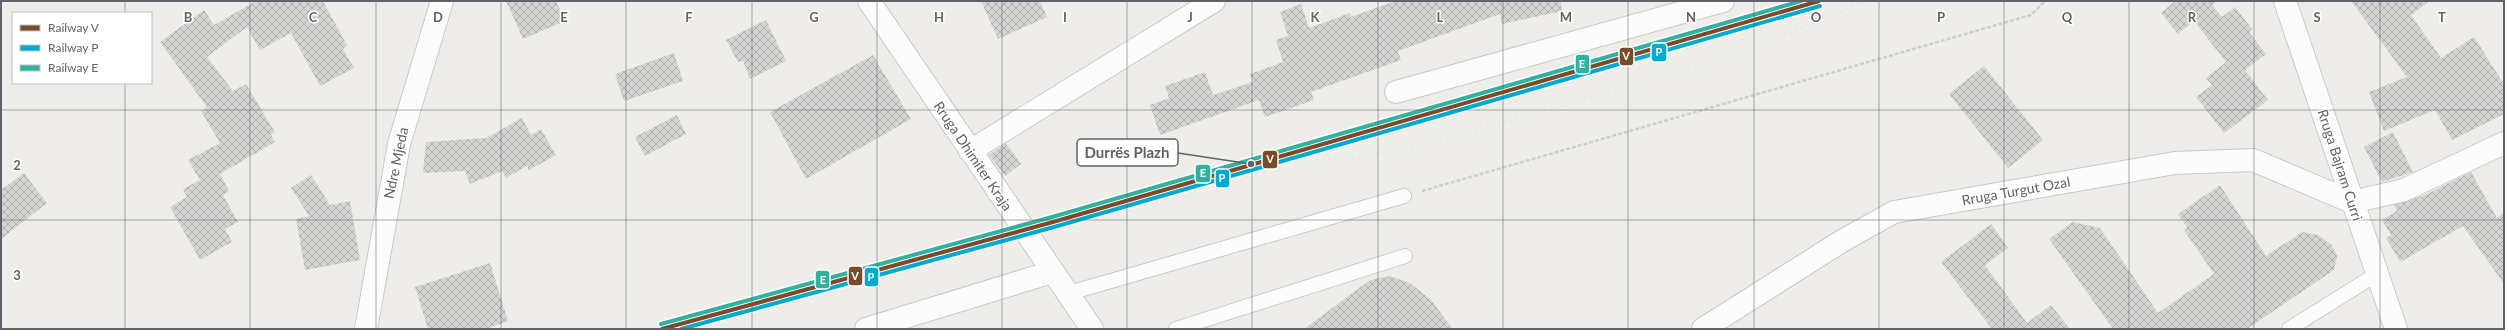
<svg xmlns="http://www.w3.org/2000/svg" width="2505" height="330" viewBox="0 0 2505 330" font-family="Lato,sans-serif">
<defs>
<pattern id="building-cross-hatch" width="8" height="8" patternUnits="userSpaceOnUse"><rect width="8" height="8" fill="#d5d4d3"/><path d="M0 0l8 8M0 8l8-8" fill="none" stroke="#b0b0af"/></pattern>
</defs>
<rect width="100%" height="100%" fill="#eeedea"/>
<!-- building -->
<path fill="url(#building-cross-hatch)" d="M256 1H323L347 45 343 49 354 68 320 86 291 33 260 50 247 27 207 57 233 91 246 84 275 132 271 135 275 142 220 174 229 191 223 195 238 222 225 229 232 242 200 260 170 207 187 197 183 189 200 180 188 160 220 143 201 111 207 107 160 42 204 10 214 25Z
M506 1H556L565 21 523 39Z
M981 1H1040L1047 17 998 39Z
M1395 1H1561L1562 11 1502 24 1500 14 1398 51 1401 60 1311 92 1314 100 1265 117 1259 100 1160 135 1150 105 1169 98 1165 86 1205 72 1213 95 1253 82 1250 74 1283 62 1276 40 1288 36 1280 12 1301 4 1309 28 1350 13 1351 17Z
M2175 1H2217L2212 5 2222 17 2235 7 2252 29 2249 32 2266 54 2245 70 2268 100 2224 133 2196 97 2212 85 2206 78 2226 62 2194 21 2178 34 2161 13Z
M2351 1H2430L2411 15 2441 58 2474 37 2504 84V114L2452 140 2435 110 2384 131 2369 92 2407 77Z
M766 20 786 61 750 79 743 61 738 62 726 40Z
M674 53 683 81 624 101 615 74Z
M873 55 911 119 806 179 770 112Z
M1984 66 2043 140 2008 168 1949 94Z
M677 115 686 134 645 156 635 137Z
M522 118 531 135 541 129 556 155 529 170 527 166 506 178 502 171 470 184 465 171 423 173 426 142 486 138Z
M2393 132 2413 172 2382 182 2364 147Z
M1006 143 1021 164 1005 176 989 155Z
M2471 172 2497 218 2504 213V284L2463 226 2400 262 2386 238 2391 235 2382 220 2397 211 2394 205 2425 195Z
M24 173 47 203 1 239V190Z
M311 175 330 205 350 201 360 260 305 270 296 219 309 216 291 188Z
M2220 185 2266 256 2302 232 2318 235 2332 245 2337 256 2334 270 2247 329H2113L2049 239 2073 222 2100 228 2158 313 2214 274 2184 230 2187 227 2178 214Z
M1991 224 2008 248 1985 265 2027 323 2051 305 2070 329H1992L1941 262Z
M490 263 508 321 486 329H428L415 287Z
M1390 276 1410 283 1431 300 1453 329H1304L1370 280Z"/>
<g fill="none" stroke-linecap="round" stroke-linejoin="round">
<!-- service casing -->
<g stroke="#c9c9c9" stroke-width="16">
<path id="service" d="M1066 294 1404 196
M1176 329 1405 256
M2289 329 2377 274"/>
</g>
<!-- minor casing -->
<g stroke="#c9c9c9" stroke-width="24">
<path id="minor" d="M1396 92 1723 1
M970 151 1214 1
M366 329 399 144 442 1
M866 329 1052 272
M1703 329 1842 241 1894 212 2175 163 2253 160 2352 202 2404 190 2504 143"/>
</g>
<!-- tertiary casing -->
<g stroke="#c9c9c9" stroke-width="24">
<path id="tertiary" d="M869 1 1092 329"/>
</g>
<!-- secondary casing -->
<g stroke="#cbcbcb" stroke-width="24">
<path id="secondary" d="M2285 1 2396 329"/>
</g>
<!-- path -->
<path stroke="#cacfcc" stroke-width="2.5" stroke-dasharray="4 2" stroke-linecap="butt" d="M1422 191 2031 15 2045 1"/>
<!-- service -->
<use href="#service" stroke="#fcfcfc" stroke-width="14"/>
<!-- minor -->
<use href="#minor" stroke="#fcfcfc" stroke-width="22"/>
<!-- tertiary -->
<use href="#tertiary" stroke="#fcfcfc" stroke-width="22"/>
<!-- secondary -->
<use href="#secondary" stroke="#fcfcfc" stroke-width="22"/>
<!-- rail -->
<path stroke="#e4e4e3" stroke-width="3" stroke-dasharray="1 5" stroke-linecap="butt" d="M1251 164 1297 160 1353 159 1437 141 1710 63 1801 28 1864 1"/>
<!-- rail-1 casing -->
<g stroke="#fff" stroke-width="7">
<path id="rail-1" d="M662 329 1053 222 1819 1"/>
</g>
<!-- rail-2 casing -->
<g stroke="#fff" stroke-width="7">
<path id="rail-2" d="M681 329 1054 227 1820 6"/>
</g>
<!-- rail-3 casing -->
<g stroke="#fff" stroke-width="7">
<path id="rail-3" d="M661 324 1052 217 1801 1"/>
</g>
<!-- rail-1 -->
<use href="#rail-1" stroke="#7a4b2a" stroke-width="4"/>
<!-- rail-2 -->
<use href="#rail-2" stroke="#00a9ce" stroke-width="4"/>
<!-- rail-3 -->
<use href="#rail-3" stroke="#32b1a1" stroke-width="4"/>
</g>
<!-- grid -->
<path fill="none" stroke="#5f6367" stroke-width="1" stroke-opacity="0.55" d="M125 1V13M250 1V329M376 1V329M501 1V329M626 1V329M752 1V329M877 1V329M1002 1V329M1127 1V329M1252 1V329M1378 1V329M1503 1V329M1628 1V329M1754 1V329M1879 1V329M2004 1V329M2129 1V329M2254 1V329M2380 1V329M125 83V329M1 110H2504M1 220H2504"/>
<g text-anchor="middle" stroke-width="3" stroke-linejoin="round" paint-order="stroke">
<!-- street labels -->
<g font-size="14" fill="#5f6367" stroke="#fff">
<text transform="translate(973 156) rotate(56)" y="5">Rruga Dhimiter Kraja</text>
<text transform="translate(396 163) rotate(-78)" y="5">Ndre Mjeda</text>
<text transform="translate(2340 165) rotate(72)" y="5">Rruga Bajram Curri</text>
<text transform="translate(2016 191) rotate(-10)" y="5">Rruga Turgut Ozal</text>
</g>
</g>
<g font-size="13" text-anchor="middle" font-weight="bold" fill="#5f6367" stroke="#fff" stroke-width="3" stroke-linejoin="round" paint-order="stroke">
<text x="188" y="22">B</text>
<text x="313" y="22">C</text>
<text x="438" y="22">D</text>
<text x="564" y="22">E</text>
<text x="689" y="22">F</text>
<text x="814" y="22">G</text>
<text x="939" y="22">H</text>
<text x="1065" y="22">I</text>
<text x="1190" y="22">J</text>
<text x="1315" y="22">K</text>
<text x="1440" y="22">L</text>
<text x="1566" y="22">M</text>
<text x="1691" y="22">N</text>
<text x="1816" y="22">O</text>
<text x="1941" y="22">P</text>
<text x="2067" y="22">Q</text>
<text x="2192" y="22">R</text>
<text x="2317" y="22">S</text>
<text x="2442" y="22">T</text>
<text x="17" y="170">2</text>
<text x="17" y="280">3</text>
</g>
<!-- callouts -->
<path fill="none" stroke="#5f6367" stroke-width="1.5" d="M1251 164L1178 153"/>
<circle fill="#5f6367" stroke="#fff" stroke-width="1.5" cx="1251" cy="164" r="4"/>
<rect fill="#fff" stroke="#5f6367" stroke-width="1.5" x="1077" y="139" width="101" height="27" rx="4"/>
<g font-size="15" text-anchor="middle" font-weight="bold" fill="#5f6367">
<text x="1127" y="158">Durrës Plazh</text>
</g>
<g stroke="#fff" stroke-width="1.5">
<rect x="1651" y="43" width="16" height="19" rx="4" fill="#00a9ce"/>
<rect x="1619" y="47" width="15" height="19" rx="4" fill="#7a4b2a"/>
<rect x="1575" y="54" width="15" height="20" rx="4" fill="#32b1a1"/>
<rect x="1262" y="150" width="16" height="19" rx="4" fill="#7a4b2a"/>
<rect x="1195" y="164" width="16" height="19" rx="4" fill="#32b1a1"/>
<rect x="1215" y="169" width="15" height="19" rx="4" fill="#00a9ce"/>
<rect x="848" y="266" width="15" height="20" rx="4" fill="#7a4b2a"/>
<rect x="864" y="267" width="15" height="20" rx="4" fill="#00a9ce"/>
<rect x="815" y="270" width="15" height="19" rx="4" fill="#32b1a1"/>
</g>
<g font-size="11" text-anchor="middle" font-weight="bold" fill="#fff">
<text x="1659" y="56">P</text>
<text x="1626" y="60">V</text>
<text x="1582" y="68">E</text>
<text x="1270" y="163">V</text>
<text x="1203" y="177">E</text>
<text x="1222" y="182">P</text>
<text x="855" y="280">V</text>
<text x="871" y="281">P</text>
<text x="823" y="284">E</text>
</g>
<!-- border -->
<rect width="2505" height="330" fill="none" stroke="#5f6367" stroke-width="4"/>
<!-- legend -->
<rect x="12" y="12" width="140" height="72" fill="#ffffff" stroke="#bfc1c2"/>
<rect x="20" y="25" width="20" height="6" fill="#7a4b2a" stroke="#bfc1c2"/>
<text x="48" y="32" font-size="12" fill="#5f6367">Railway V</text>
<rect x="20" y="45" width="20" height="6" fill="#00a9ce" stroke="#bfc1c2"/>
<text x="48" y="52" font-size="12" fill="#5f6367">Railway P</text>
<rect x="20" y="65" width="20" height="6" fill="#32b1a1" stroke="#bfc1c2"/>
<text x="48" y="72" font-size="12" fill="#5f6367">Railway E</text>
</svg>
